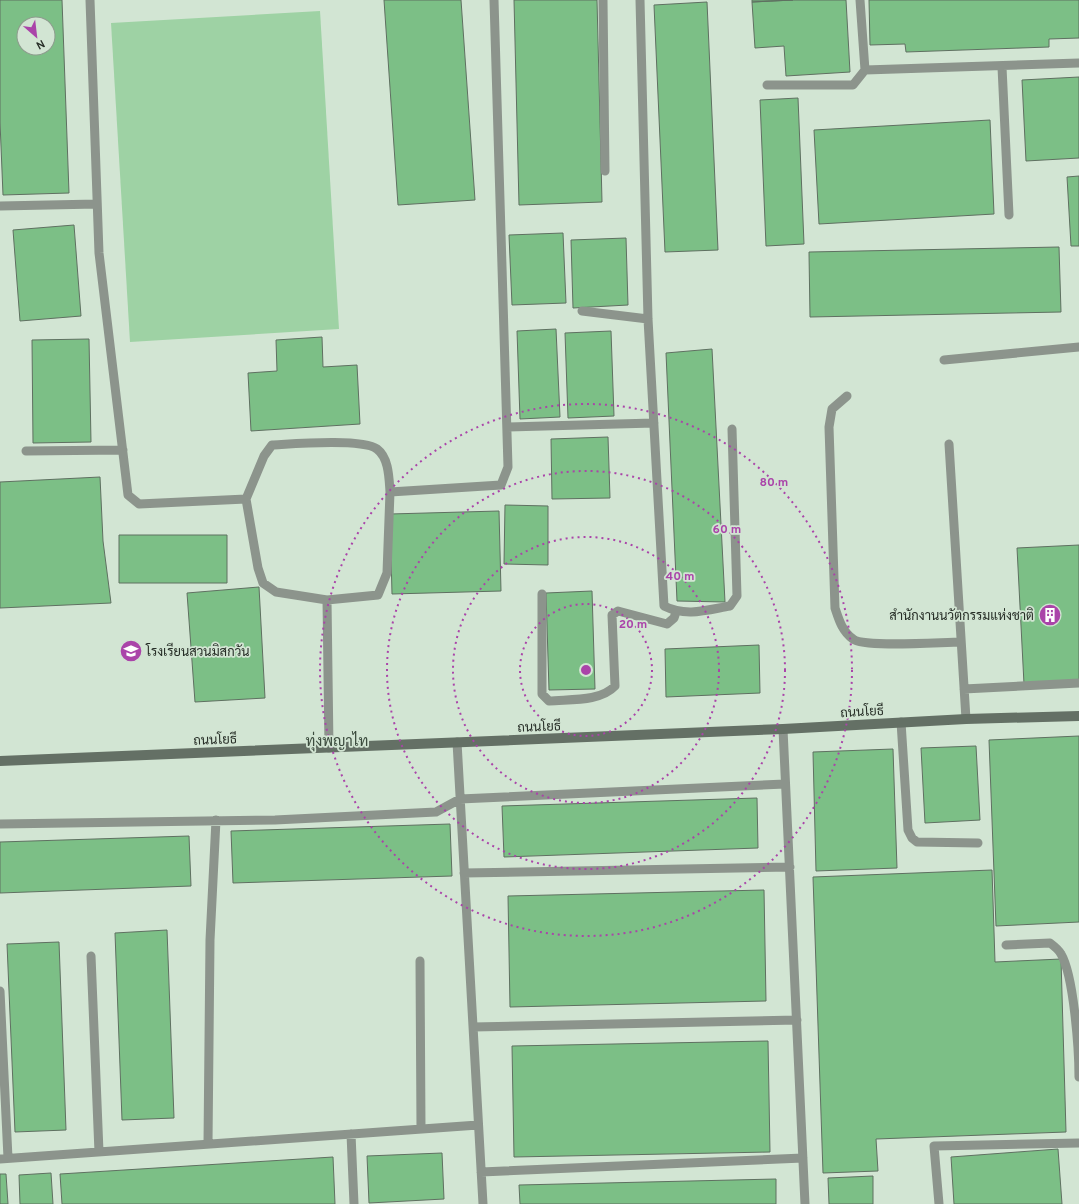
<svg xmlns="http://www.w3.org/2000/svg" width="1079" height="1204" viewBox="0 0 1079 1204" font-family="Overpass,Sarabun,sans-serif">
<rect width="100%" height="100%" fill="#d2e5d3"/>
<!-- green -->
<path fill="#9ed2a4" d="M320 11 339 329 130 342 111 23Z"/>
<!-- building -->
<path fill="#7cbf86" stroke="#5f7061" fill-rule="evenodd" d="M0 0H62L69 193 3 195 0 122ZM24 24H48V48H24Z
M384 0H461L475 200 398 205Z
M514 0H597L602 202 519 205Z
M752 0H793L752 2Z
M793 0H846L850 72 786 76 784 46 755 48 752 2Z
M869 0H1079V38L1049 39V47L906 52 905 44 870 45Z
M707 2 718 250 665 252 654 5Z
M1079 77V158L1026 161 1022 80Z
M798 98 804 244 766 246 760 100Z
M990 120 994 214 819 224 814 130Z
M1079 176V246H1071L1067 177Z
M74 225 81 316 20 321 13 230Z
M563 233 566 303 512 305 509 235Z
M626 238 628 305 573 308 571 240Z
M1059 247 1061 312 810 317 809 252Z
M556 329 560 417 520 419 517 331Z
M611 331 614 416 568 418 565 333Z
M322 337 323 367 357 365 360 424 251 431 248 373 277 371 276 340Z
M89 339 91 442 33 443 32 340Z
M712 349 725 602 677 601 666 353Z
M608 437 610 498 552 499 551 439Z
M100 477 103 541 111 603 0 608V482Z
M505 505 548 506V565L504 564Z
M499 511 501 591 392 594 390 514Z
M119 535H227V583H119Z
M1079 545V681L1024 684 1017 548Z
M259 587 265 698 195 702 187 593Z
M592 591 595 689 549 690 546 593Z
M759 645 760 693 666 697 665 649Z
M1079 736V922L996 926 989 740Z
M976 746 980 820 925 823 921 748Z
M893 749 897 868 816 871 813 752Z
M757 798 758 848 504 857 502 806Z
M450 824 452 876 233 883 231 831Z
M189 836 191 886 0 893V842Z
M992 870 995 962 1061 959 1066 1132 876 1139 878 1171 823 1173 813 877Z
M764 890 766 1001 510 1007 508 896Z
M167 930 174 1118 122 1120 115 933Z
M59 942 66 1130 15 1132 7 944Z
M768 1041 770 1152 514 1157 512 1046Z
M1058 1149 1062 1204H954L951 1157Z
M442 1153 444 1199 369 1203 367 1156Z
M333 1157 335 1204H62L60 1174Z
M51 1173 53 1204H20L19 1175Z
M0 1174H6L8 1204H0Z
M873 1176V1204H829L828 1178Z
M776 1179V1204H520L519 1185Z"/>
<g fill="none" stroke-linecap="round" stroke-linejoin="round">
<!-- lane -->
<path stroke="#8c948c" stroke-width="9" d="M90 0 99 253 128 495 139 504 246 499 258 568 263 583 276 592 327 600 378 595 387 573 390 492 501 485 508 467 494 0
M603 0 605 171
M640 0 648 319 664 606C686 617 707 610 730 606L737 596 732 429
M860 0 865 70
M1002 67 1009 215
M767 85H853L865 70 1079 63
M0 206 97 204
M582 311 648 319
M944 360 1079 347
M847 396 832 409 829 427 835 608C839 620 842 631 853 639 864 648 942 642 961 642
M507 427 654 423
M949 444 966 719
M26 451 123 450
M246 499 264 456 272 445C292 444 362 438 377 449 389 458 389 478 390 492
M542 594V694L549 701C570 699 600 702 615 686L612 615 618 611 667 624 674 618 676 612
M327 600 329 748
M964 689 1079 683
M901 722 908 830 912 838 917 842 978 843
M783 729 805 1204
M457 742 483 1204
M0 824 275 820 436 812 460 799 785 784
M464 873 790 867
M1006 945 1050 943C1054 946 1059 950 1061 954 1074 976 1079 1051 1079 1077
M91 956 99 1152
M420 961 421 1129
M0 991 8 1158
M473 1027 797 1020
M351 1134 354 1204
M208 1144 210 940 216 820
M0 1159 478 1125
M481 1172 803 1158
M939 1204 934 1146 1079 1143"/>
<!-- secondary -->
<path stroke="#647065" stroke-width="10" d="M0 761 783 729 966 719 1079 716"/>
</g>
<!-- distance rings -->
<g fill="none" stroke="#aa44a9" stroke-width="2" stroke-dasharray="2 4">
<circle cx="586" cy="670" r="66"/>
<circle cx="586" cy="670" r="133"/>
<circle cx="586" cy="670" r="199"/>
<circle cx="586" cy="670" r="266"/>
</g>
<!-- icons -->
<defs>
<g id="building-disc" transform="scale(1.15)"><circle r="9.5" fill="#aa44a9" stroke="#d2e5d3"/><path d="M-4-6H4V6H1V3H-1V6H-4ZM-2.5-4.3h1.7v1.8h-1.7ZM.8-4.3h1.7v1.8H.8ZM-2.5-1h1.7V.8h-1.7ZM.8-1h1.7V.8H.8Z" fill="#fff"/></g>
<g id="school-disc" transform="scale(1.15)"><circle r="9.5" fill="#aa44a9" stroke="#d2e5d3"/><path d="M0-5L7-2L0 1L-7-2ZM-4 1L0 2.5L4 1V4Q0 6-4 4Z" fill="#fff"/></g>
</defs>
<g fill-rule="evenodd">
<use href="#building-disc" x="1050" y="615"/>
<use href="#school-disc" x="131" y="651"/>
</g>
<g text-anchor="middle" stroke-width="3.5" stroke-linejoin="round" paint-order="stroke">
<!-- poi labels -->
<g font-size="13" fill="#272e27" stroke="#d2e5d3" text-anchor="end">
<text x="1034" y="620">สำนักงานนวัตกรรมแห่งชาติ</text>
<text x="146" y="656" text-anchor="start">โรงเรียนสวนมิสกวัน</text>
</g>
<!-- street labels -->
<g font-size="13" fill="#272e27" stroke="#d2e5d3">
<text transform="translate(862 711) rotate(-3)" y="5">ถนนโยธี</text>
<text transform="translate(539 726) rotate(-2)" y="5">ถนนโยธี</text>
<text transform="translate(215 739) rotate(-2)" y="5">ถนนโยธี</text>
</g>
<!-- quarter labels -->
<g font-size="15" fill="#3c4c3e" stroke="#d2e5d3">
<text x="337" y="746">ทุ่งพญาไท</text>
</g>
</g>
<circle cx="586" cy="670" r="6" fill="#aa44a9" stroke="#d2e5d3" stroke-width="2"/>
<g font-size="12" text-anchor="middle" font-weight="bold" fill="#aa44a9" stroke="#d2e5d3" stroke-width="3.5" stroke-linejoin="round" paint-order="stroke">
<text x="774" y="486">80 m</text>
<text x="727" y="533">60 m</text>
<text x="680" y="580">40 m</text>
<text x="633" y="628">20 m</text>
</g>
<!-- north arrow -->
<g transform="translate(36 36) rotate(152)"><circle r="19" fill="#d2e5d3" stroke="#8e9c8e"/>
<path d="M0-3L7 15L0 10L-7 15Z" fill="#aa44a9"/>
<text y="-6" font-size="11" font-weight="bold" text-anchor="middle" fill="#272e27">N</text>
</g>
</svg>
